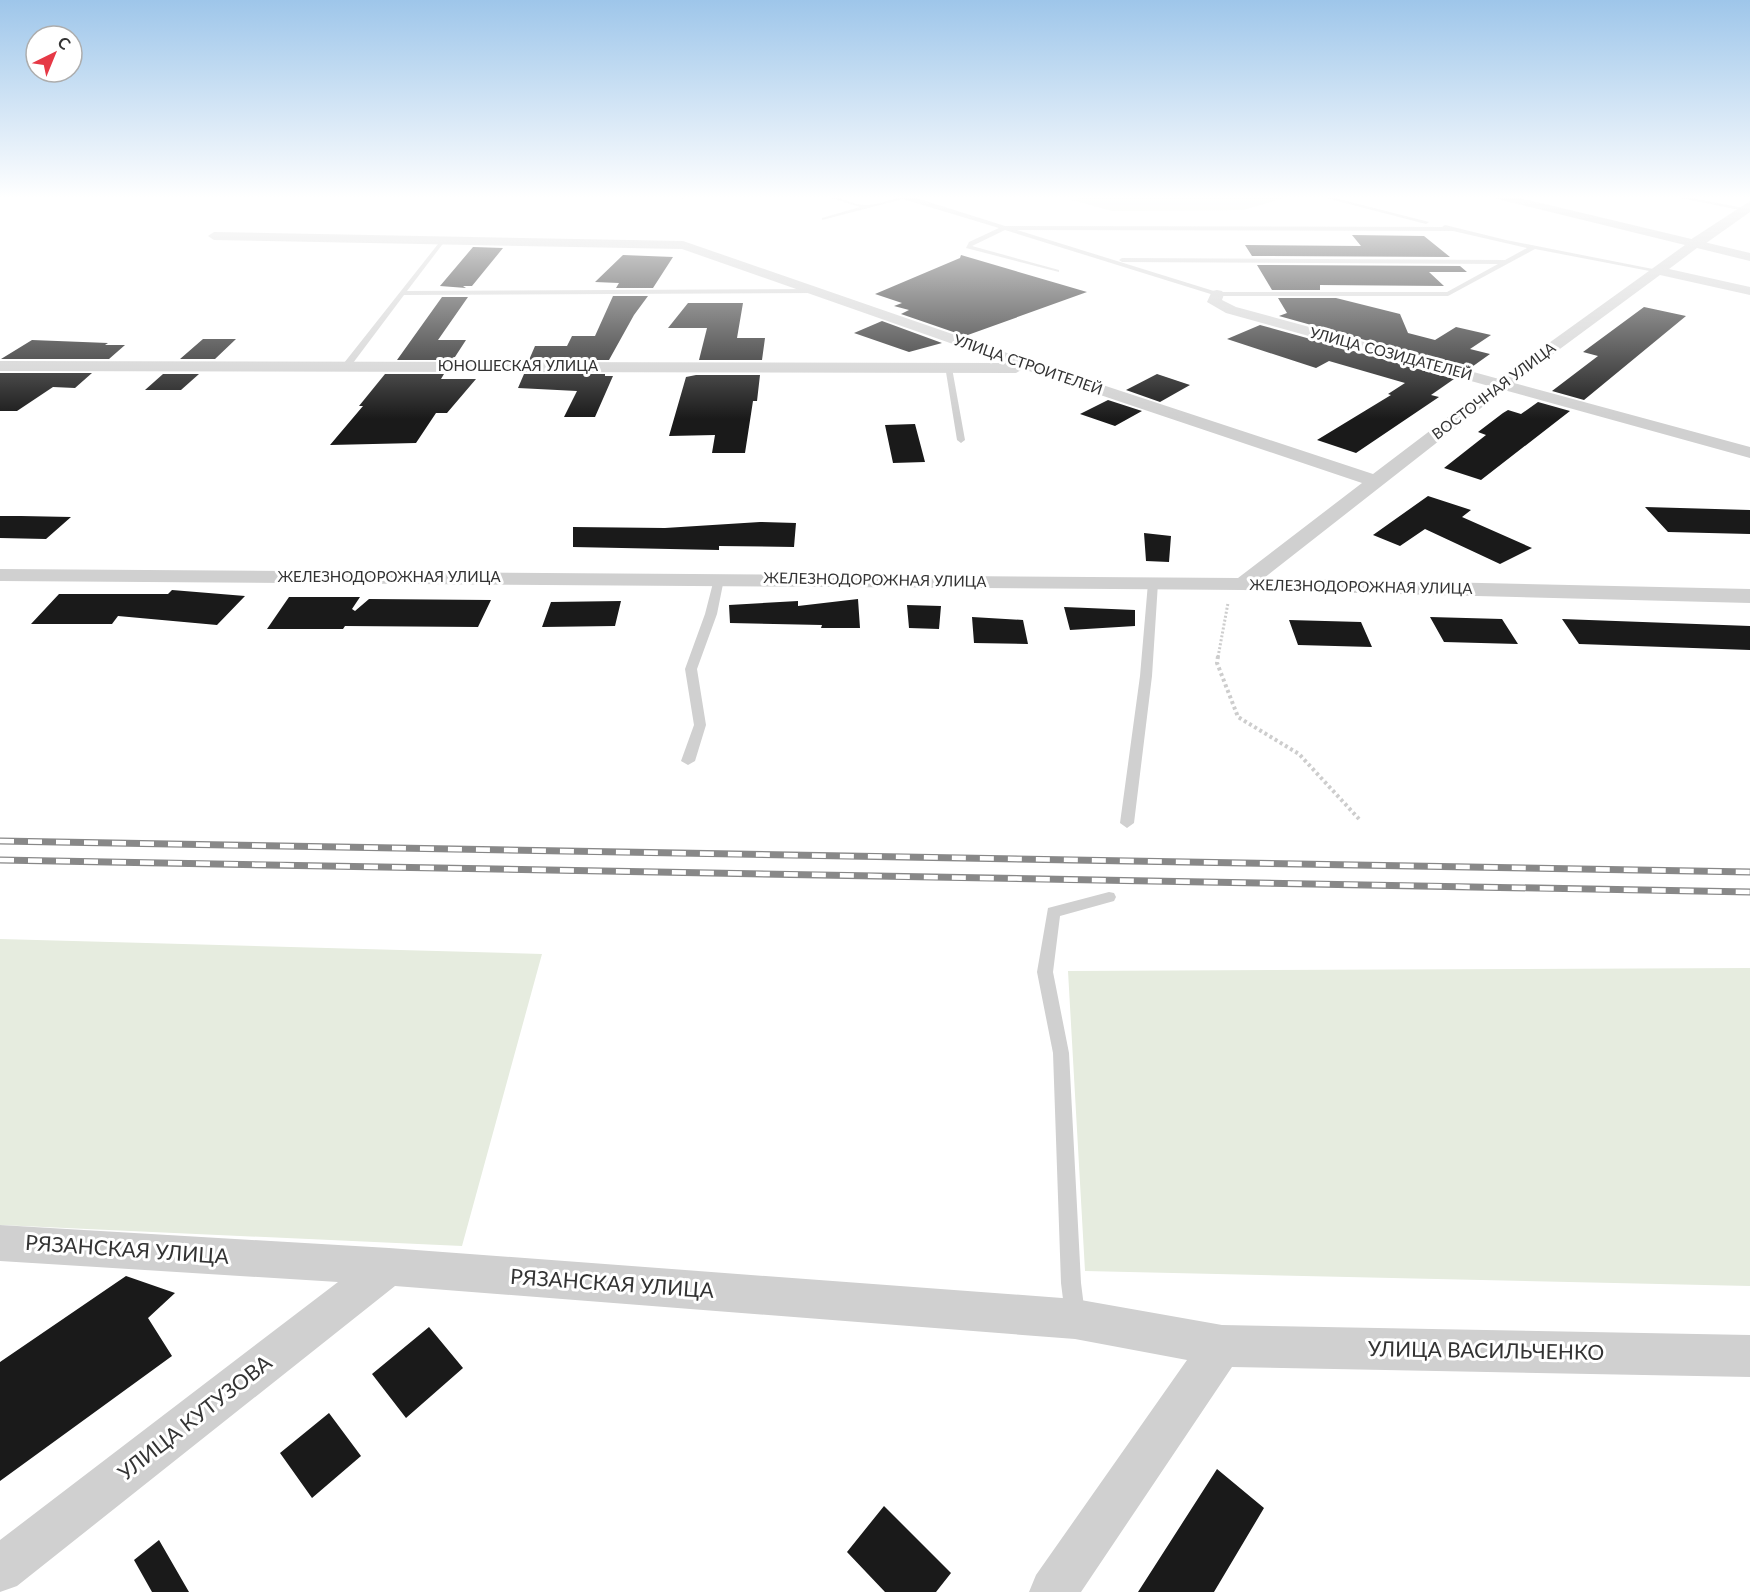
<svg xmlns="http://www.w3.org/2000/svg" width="1750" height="1592" viewBox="0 0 1750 1592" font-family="Lato,sans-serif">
<rect width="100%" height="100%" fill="#fff"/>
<!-- green -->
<path fill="#e6ecdf" d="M1089 196H1292L1243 210 1112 211 1072 200Z
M0 939 542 954 462 1246 0 1225Z
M1750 968V1286L1085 1271 1068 971Z"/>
<!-- building -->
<path fill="#1a1a1a" d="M1352 235 1424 236 1450 257 1252 256 1245 245 1361 246Z
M473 247 503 248 472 286H463L466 288 440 286Z
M623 255 673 257 653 288H616L619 283 595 282Z
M961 255 1087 292 965 336 901 314 909 310 894 306 902 303 875 294 960 258Z
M1257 265 1460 266 1467 272H1429L1444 286 1320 285V290H1272Z
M613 296H648L634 315 609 360H529L535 346H567L572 336H595Z
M442 297H468L438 340H466L453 360H397Z
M1278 298H1336L1400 314 1408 333 1435 340 1456 327 1491 335 1470 349 1490 354 1469 369 1279 316 1287 313Z
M688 303H743L737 338H765L762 360H699L707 328H668Z
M1644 307 1686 316 1584 400 1552 391 1598 356 1583 352Z
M882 321 942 343 909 352 854 333Z
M1260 325 1454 379 1431 395 1439 397 1356 453 1317 440 1391 395 1388 394 1405 383 1329 361 1316 368 1227 339Z
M203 339H236L215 359H180Z
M32 340 108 343 105 345H125L109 359H1Z
M0 373H92L75 388 53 387 17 411H0Z
M163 374H199L181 390H145Z
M385 374H444L441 379H476L447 413H436L416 443 330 445 363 406H359Z
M524 374H605V376H613L595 417H564L577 391 518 388Z
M1157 374 1190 385 1160 402 1126 390Z
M696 375H760L757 401H753L745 453H712L715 435 669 436 686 377Z
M1108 400 1142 411 1115 426 1080 414Z
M1538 402 1570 411 1481 480 1444 468 1486 435 1478 432 1503 413 1508 410 1521 414Z
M915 424 925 462 893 463 885 425Z
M1428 496 1471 510 1462 517 1532 548 1500 564 1425 529 1400 546 1373 535Z
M1645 507 1750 510V534L1668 532Z
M0 516H21L71 517 46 539 0 538Z
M760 522 796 523 794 547 719 546V550L573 547V527L665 528Z
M1144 533 1171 536 1169 562 1146 561Z
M172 590 245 596 217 625 118 616 112 624H31L59 594H168Z
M289 597H360L352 609 355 611 369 599 491 600 478 627 345 626 343 629H267Z
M858 599 860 628H821L822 625 730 623 729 605 798 601V606Z
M621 601 615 626 542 627 551 602Z
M907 605 941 606 939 629 909 628Z
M1064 607 1135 610V626L1070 630Z
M972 617 1023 620 1028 644 974 643Z
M1430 617 1502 619 1518 644 1444 642Z
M1562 619 1750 626V650L1579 644Z
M1289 620 1361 622 1372 647 1298 645Z
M126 1276 175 1293 148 1318 172 1356 0 1481V1362Z
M429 1327 463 1368 406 1418 372 1374Z
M329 1413 361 1456 312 1498 280 1453Z
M1217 1469 1264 1508 1214 1592H1138Z
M884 1506 951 1573 936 1592H885L847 1552Z
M159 1540 189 1592H152L134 1560Z"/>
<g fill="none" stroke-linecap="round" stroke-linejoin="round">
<!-- path-far1 -->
<path stroke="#cdcdcd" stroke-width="3" stroke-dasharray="2 2" stroke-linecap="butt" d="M1218 657 1228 603"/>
<!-- path -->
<path stroke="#cdcdcd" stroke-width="4" stroke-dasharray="3 3" stroke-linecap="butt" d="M1218 656 1217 663 1238 717 1299 754 1359 819"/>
<!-- service -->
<path fill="#d0d0d0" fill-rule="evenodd" d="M677 196H685L686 197 683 199Z
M825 196C840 195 853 206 867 205 882 205 895 196 910 196L1005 226 1442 227 1445 225 1506 240 1663 271 1660 273 1535 249 1448 296H1217L1005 230 972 246 1059 270V272L966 248 969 242 999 228 903 199 822 220V218L860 207ZM1017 230 1453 231 1527 248 1505 260 1122 258 1119 260 1122 262 1498 264 1447 292H1217Z
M1318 196H1327L1429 222 1426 224Z
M1670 196H1682L1748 209 1745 211Z
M442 239 445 241 407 291 820 289 823 291 820 293 404 295 350 367H344V363Z
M945 366 952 368 965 440 961 443 957 440Z
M719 576 724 579 717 614 697 669 706 725 695 761 688 765 681 761 694 725 685 669 705 614 714 579Z
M1153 580 1158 583 1152 676 1134 823 1127 828 1120 823 1140 676 1148 583Z
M1109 892 1114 893 1116 897 1114 901 1060 916 1053 972 1069 1053 1081 1283 1085 1315 1082 1322 1075 1325 1068 1322 1065 1315 1061 1283 1053 1053 1037 972 1048 908Z"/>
<!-- minor -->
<path fill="#d0d0d0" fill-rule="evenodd" d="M1491 196H1511L1750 253V261L1697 248 1669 269 1750 287V295L1660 275 1514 383 1750 447V458L1504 390 1264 578 1750 589V603L1243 590 0 581V569L1238 578 1362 483 1023 369 1016 373 0 371V361L1007 363 682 249 214 240 208 236 214 232 683 241 1042 365 1373 474 1489 386 1226 313 1207 302 1212 291 1217 290 1222 291 1224 294 1222 300 1236 307 1499 379 1685 245 1493 198Z
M0 1225 389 1248 1075 1299 1222 1325 1750 1335V1377L1232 1367 1081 1592H1029L1036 1575 1187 1360 1075 1339 395 1286 17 1586 0 1592V1540L338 1282 0 1261Z"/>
<!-- tertiary -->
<path fill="#d0d0d0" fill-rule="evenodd" d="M1750 201V212L1702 246H1690L1688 243 1690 240Z"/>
<!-- rail casing -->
<g stroke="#888" stroke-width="7">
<path id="rail" d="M0 841 1750 872
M0 860 1750 892"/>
</g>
<!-- rail -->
<use href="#rail" stroke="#fff" stroke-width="4.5" stroke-dasharray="14" stroke-linecap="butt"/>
</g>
<!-- sky -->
<linearGradient id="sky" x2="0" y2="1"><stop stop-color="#9ec6ea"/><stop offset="0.47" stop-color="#fff"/><stop offset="1" stop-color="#fff" stop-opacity="0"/></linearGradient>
<rect width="1750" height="419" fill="url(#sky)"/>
<g text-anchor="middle" stroke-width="6" stroke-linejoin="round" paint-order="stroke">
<!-- far-street labels -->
<g font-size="15" fill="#333" stroke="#fff">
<text transform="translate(1391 354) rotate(15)" y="5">УЛИЦА СОЗИДАТЕЛЕЙ</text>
<text transform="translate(1028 365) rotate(19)" y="5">УЛИЦА СТРОИТЕЛЕЙ</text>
<text x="518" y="371">ЮНОШЕСКАЯ УЛИЦА</text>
<text transform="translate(1494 391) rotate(-37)" y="5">ВОСТОЧНАЯ УЛИЦА</text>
<text x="389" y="582">ЖЕЛЕЗНОДОРОЖНАЯ УЛИЦА</text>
<text transform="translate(875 580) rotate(1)" y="5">ЖЕЛЕЗНОДОРОЖНАЯ УЛИЦА</text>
<text transform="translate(1361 587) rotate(1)" y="5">ЖЕЛЕЗНОДОРОЖНАЯ УЛИЦА</text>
</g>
<!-- near-street labels -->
<g font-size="21" fill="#333" stroke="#fff">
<text transform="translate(127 1250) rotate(4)" y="7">РЯЗАНСКАЯ УЛИЦА</text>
<text transform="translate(612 1284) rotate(4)" y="7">РЯЗАНСКАЯ УЛИЦА</text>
<text transform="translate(1486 1351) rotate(1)" y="7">УЛИЦА ВАСИЛЬЧЕНКО</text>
<text transform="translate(195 1418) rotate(-38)" y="7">УЛИЦА КУТУЗОВА</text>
</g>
</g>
<!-- north arrow -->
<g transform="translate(54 54) rotate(43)"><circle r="28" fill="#ffffff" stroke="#adadad" stroke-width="1.5"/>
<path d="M0-4.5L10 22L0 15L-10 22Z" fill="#e63946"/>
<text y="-9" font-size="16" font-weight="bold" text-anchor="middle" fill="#333333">С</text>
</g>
</svg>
